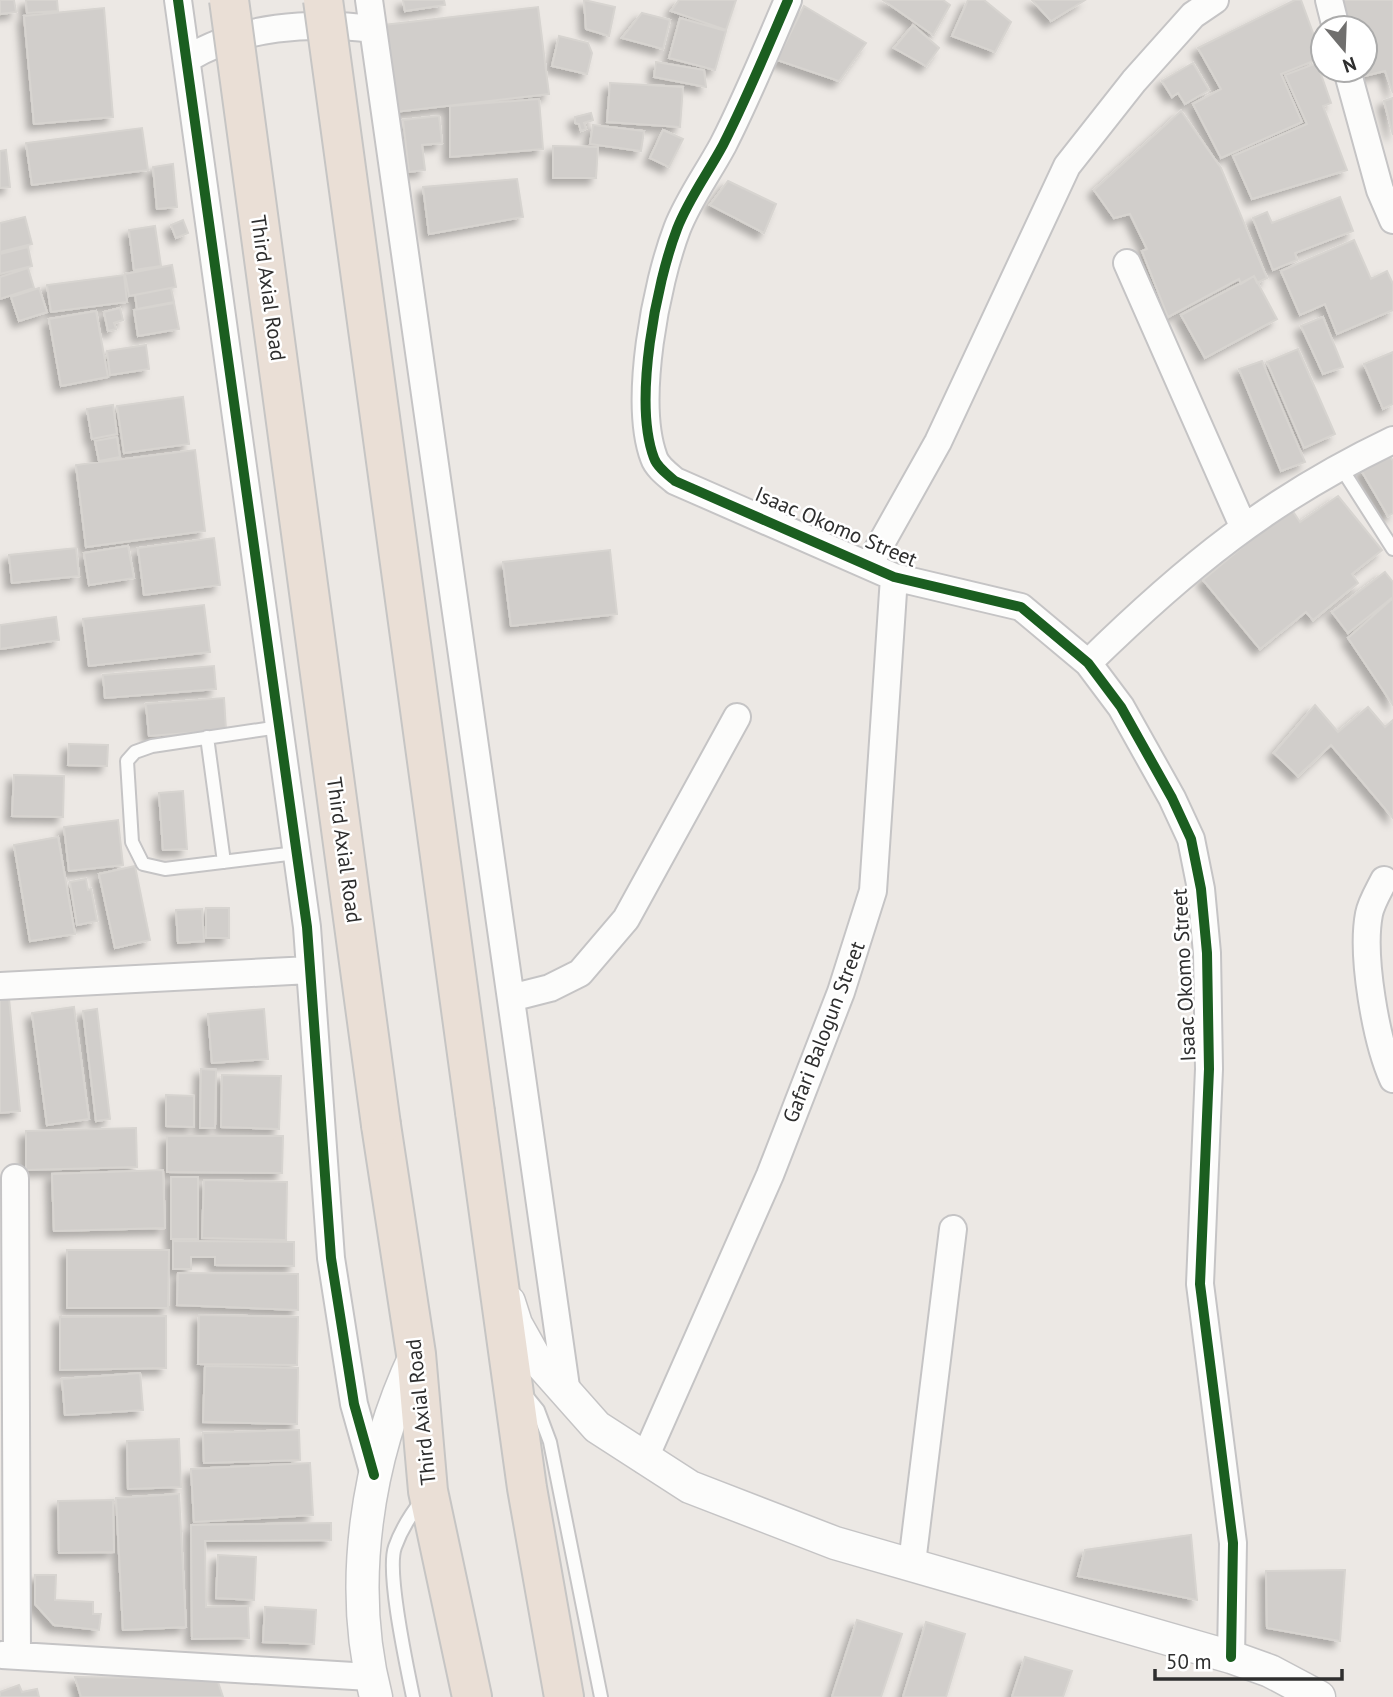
<svg xmlns="http://www.w3.org/2000/svg" width="1393" height="1697" viewBox="0 0 1393 1697" font-family="'PT Sans',sans-serif">
<defs>
<filter id="shadow"><feDropShadow dx="-6" dy="6" stdDeviation="3.5" flood-color="#0004"/></filter>
</defs>
<rect width="100%" height="100%" fill="#ece8e4"/>
<!-- building -->
<path fill="#d1cecb" stroke="#d7d4d0" stroke-width="2" filter="url(#shadow)" d="M0 0H14L16 12 0 14Z
M26 0H57L58 11 27 13Z
M403 0H444L445 5 405 11Z
M584 0 615 7 609 36 586 29Z
M679 0H736L726 30 671 11Z
M883 0H943L950 5 933 35Z
M968 0H984L1011 22 995 52 952 36Z
M1032 0H1085L1051 21Z
M1295 0H1301L1317 44 1312 46 1316 60 1281 74 1302 122 1221 158 1193 104 1221 89 1198 48Z
M1341 0H1393V93L1385 71 1360 77 1358 70H1365V48L1373 45 1367 28H1349Z
M804 6 866 43 839 81 777 60Z
M538 7 549 94 395 112 384 25Z
M104 8 113 117 34 124 24 16Z
M642 13 670 20 663 49 622 38Z
M680 18 726 31 715 70 669 58Z
M913 25 939 48 926 66 894 48Z
M559 36 588 43 592 53 587 74 552 66Z
M656 62 704 70 706 87 654 77Z
M1193 63 1209 90 1185 104 1178 93 1172 97 1162 81Z
M1317 63 1331 103 1323 106 1347 170 1252 199 1233 156 1307 124 1285 75Z
M610 83 683 87 680 127 607 122Z
M1393 98V135L1384 101Z
M539 99 543 149 450 157V106Z
M1181 111 1221 168 1267 278 1257 283 1254 276 1241 284 1239 279 1168 317 1142 251 1147 249 1130 214 1114 218 1094 190Z
M591 113 593 120 584 123 586 129 581 131 579 124 575 123V117Z
M439 116 442 143 422 145 425 170 409 172 403 120Z
M593 125 644 131 641 151 590 144Z
M142 128 148 170 32 185 26 143Z
M663 130 683 139 669 167 650 158Z
M553 146 598 147 596 178H553Z
M6 150 10 187 0 188V151Z
M173 164 177 207 157 209 153 167Z
M517 179 523 217 429 234 423 187Z
M728 181 776 204 764 233 710 205Z
M1340 197 1353 231 1295 253 1297 260 1273 270 1253 218 1267 212 1272 223Z
M25 217 32 244 0 252V223Z
M183 220 188 233 176 238 171 225Z
M155 226 161 266 134 270 129 230Z
M1354 240 1371 279 1387 271 1393 284V310L1337 334 1325 304 1300 315 1281 271Z
M28 247 32 266 0 274V254Z
M172 265 176 287 129 296 125 274Z
M28 268 34 288 0 299V277Z
M124 275 127 302 51 312 47 285Z
M1254 276 1277 319 1205 358 1181 315Z
M39 288 47 312 19 321 11 297Z
M171 288 174 302 137 309 135 295Z
M174 303 179 329 138 336 134 310Z
M120 308 123 320 114 323 116 329 108 331 104 312Z
M96 311 108 377 61 386 49 319Z
M1323 317 1343 367 1323 374 1301 326Z
M146 345 149 369 110 375 107 351Z
M1298 349 1335 434 1304 448 1267 362Z
M1393 352V404L1383 409 1364 364Z
M1262 361 1305 462 1281 471 1239 369Z
M183 397 189 444 124 453 117 406Z
M113 405 117 434 92 439 87 409Z
M117 437 120 457 99 461 95 441Z
M195 450 205 531 86 547 76 465Z
M1388 453 1393 461V513L1388 516 1361 470Z
M1338 496 1382 550 1352 574 1358 583 1313 620 1306 612 1260 649 1203 580 1290 507 1300 522Z
M214 538 220 585 144 595 138 548Z
M128 546 134 578 89 585 84 553Z
M76 548 79 576 12 583 9 555Z
M610 550 617 614 511 626 503 562Z
M1385 572 1393 582V597L1348 633 1332 612Z
M1393 598V705L1348 638Z
M204 605 210 652 89 666 83 619Z
M56 617 59 640 0 649V625Z
M214 666 216 689 105 698 103 675Z
M224 698 226 730 149 736 146 704Z
M1315 705 1338 732 1368 707 1385 727 1393 720V818L1331 745 1298 776 1274 753Z
M69 744 108 745 107 766 68 765Z
M14 775 64 776 63 817 12 816Z
M183 791 187 849 163 850 159 793Z
M118 820 123 865 69 871 64 827Z
M58 837 75 934 30 941 14 845Z
M135 866 150 940 115 948 99 874Z
M86 879 88 890 91 889 97 921 77 925 70 882Z
M206 908H229V938H206Z
M202 909 204 941 178 943 176 910Z
M9 998 20 1111 0 1113V999Z
M74 1007 89 1119 47 1125 32 1013Z
M97 1009 110 1119 96 1121 83 1011Z
M264 1009 268 1059 212 1063 208 1014Z
M201 1069 216 1070 215 1128H200Z
M222 1075 281 1076 279 1129 221 1127Z
M166 1095 194 1096V1127L166 1126Z
M136 1128 137 1167 26 1170V1131Z
M167 1136H283L282 1173 167 1172Z
M163 1170 165 1228 54 1231 52 1174Z
M171 1177H198V1239H171Z
M204 1180 287 1182 286 1240 202 1238Z
M173 1241 294 1242V1266L215 1265V1257H191V1269H173Z
M67 1250H169L168 1308H67Z
M178 1273 298 1274V1310L177 1305Z
M199 1315 298 1317 297 1365 198 1364Z
M166 1316V1368L60 1370V1317Z
M205 1366 298 1368 297 1424 203 1422Z
M140 1373 143 1410 65 1415 62 1379Z
M299 1430 300 1460 204 1463 203 1433Z
M179 1439 181 1487 128 1489 127 1441Z
M310 1463 313 1515 194 1522 191 1469Z
M179 1494 186 1627 123 1630 116 1498Z
M113 1500 114 1552 59 1553 58 1501Z
M331 1523V1540L205 1541 206 1607 248 1606 249 1638 192 1639 191 1525Z
M1191 1535 1197 1600 1078 1576 1085 1550Z
M218 1555 256 1557 254 1600 216 1598Z
M1345 1570 1340 1641 1267 1628 1266 1571Z
M35 1575H56L55 1600 93 1602V1614H101L99 1630 54 1625 35 1604Z
M265 1607 316 1610 314 1644 263 1642Z
M857 1620 902 1634 881 1697H832Z
M926 1622 965 1634 946 1697H903Z
M1025 1657 1072 1671 1063 1697H1012Z
M75 1677 217 1679 223 1697H81Z
M19 1685 22 1692 37 1689 39 1697H0V1692Z"/>
<g fill="none" stroke-linecap="round" stroke-linejoin="round">
<!-- service casing -->
<g stroke="#c5c4c5" stroke-width="16">
<path id="service" d="M1340 466 1393 549
M279 727 152 746 135 752 127 761 132 842 143 864 165 869 296 853
M207 737 224 862
M525 1394 538 1410 550 1442 601 1697
M413 1697C407 1667 386 1572 395 1547 401 1530 411 1514 422 1500"/>
</g>
<!-- minor casing -->
<g stroke="#c5c4c5" stroke-width="30">
<path id="minor" d="M178 0 307 927 331 1258 354 1404 374 1475
M369 0 567 1394
M788 0C767 49 747 98 723 145 708 173 688 200 677 229 656 284 633 402 654 458 657 467 668 475 675 481L894 577 1021 607 1088 663 1121 707 1172 798 1191 839 1201 889 1207 953 1209 1069 1200 1284 1233 1543 1231 1657
M1329 0 1336 28
M187 59C241 26 310 21 373 29
M1347 70 1380 190 1393 220
M1127 263 1243 526
M869 565 938 442 1067 166 1134 81 1193 15 1215 0
M1088 663C1185 568 1269 499 1393 440
M1384 880C1379 890 1371 903 1369 914 1361 956 1376 1041 1393 1079
M0 986 310 970
M511 998 550 988 580 973 626 919 737 717
M15 1178 17 1655
M644 1460 770 1175 841 992 873 891 894 577
M912 1563 953 1229
M2 1655 370 1677"/>
</g>
<!-- tertiary casing -->
<g stroke="#c5c4c5" stroke-width="35">
<path id="tertiary" d="M509 1302 516 1324 534 1356 597 1427 690 1487 835 1543 1231 1657 1270 1671 1319 1697
M376 1697C347 1585 367 1457 416 1354"/>
</g>
<!-- motorway casing -->
<g stroke="#c6c5c4" stroke-width="42">
<path id="motorway" d="M475 1112 527 1488 564 1697
M381 1125 416 1354 428 1491 472 1697"/>
</g>
<!-- service -->
<use href="#service" stroke="#fcfcfb" stroke-width="12"/>
<!-- minor -->
<use href="#minor" stroke="#fcfcfb" stroke-width="26"/>
<!-- tertiary -->
<use href="#tertiary" stroke="#fcfcfb" stroke-width="32"/>
<!-- motorway -->
<use href="#motorway" stroke="#eadfd6" stroke-width="38"/>
<!-- motorway-bridge casing -->
<g stroke="#c6c5c4" stroke-width="42" stroke-linecap="butt">
<path id="motorway-bridge" d="M229 0 381 1125
M323 0 475 1112"/>
</g>
<!-- motorway-bridge -->
<use href="#motorway-bridge" stroke="#eadfd6" stroke-width="38"/>
<!-- cycleway casing -->
<g stroke="#fff" stroke-width="15">
<path id="cycleway" d="M178 0 307 927 331 1258 354 1404 374 1475
M788 0C767 49 747 98 723 145 708 173 688 200 677 229 656 284 633 402 654 458 657 467 668 475 675 481L894 577 1021 607 1088 663 1121 707 1172 798 1191 839 1201 889 1207 953 1209 1069 1200 1284 1233 1543 1231 1657"/>
</g>
<!-- cycleway -->
<use href="#cycleway" stroke="#1b5e20" stroke-width="10"/>
</g>
<g text-anchor="middle" stroke-width="5" stroke-linejoin="round" paint-order="stroke">
<!-- street labels -->
<g font-size="21" fill="#2e2e2e" stroke="#fff">
<text transform="translate(268 288) rotate(82)" y="7">Third Axial Road</text>
<text transform="translate(836 527) rotate(23)" y="7">Isaac Okomo Street</text>
<text transform="translate(344 850) rotate(82)" y="7">Third Axial Road</text>
<text transform="translate(1184 975) rotate(-93)" y="7">Isaac Okomo Street</text>
<text transform="translate(824 1032) rotate(-69)" y="7">Gafari Balogun Street</text>
<text transform="translate(421 1412) rotate(-96)" y="7">Third Axial Road</text>
</g>
</g>
<!-- north arrow -->
<g transform="translate(1344 49) rotate(161)"><circle r="33" fill="#ffffff" stroke="#ababab" stroke-width="2"/>
<path d="M0-5L12 26L0 18L-12 26Z" fill="#706f6e"/>
<text y="-10" font-size="19" font-weight="bold" text-anchor="middle" fill="#2e2e2e">N</text>
</g>
<!-- scale -->
<path d="M1155 1669v10h187v-10" fill="none" stroke="#2e2e2e" stroke-width="3.5"/>
<text x="1166" y="1669" font-size="21" fill="#2e2e2e" stroke="#ffffff" stroke-width="5" paint-order="stroke">50 m</text>
</svg>
